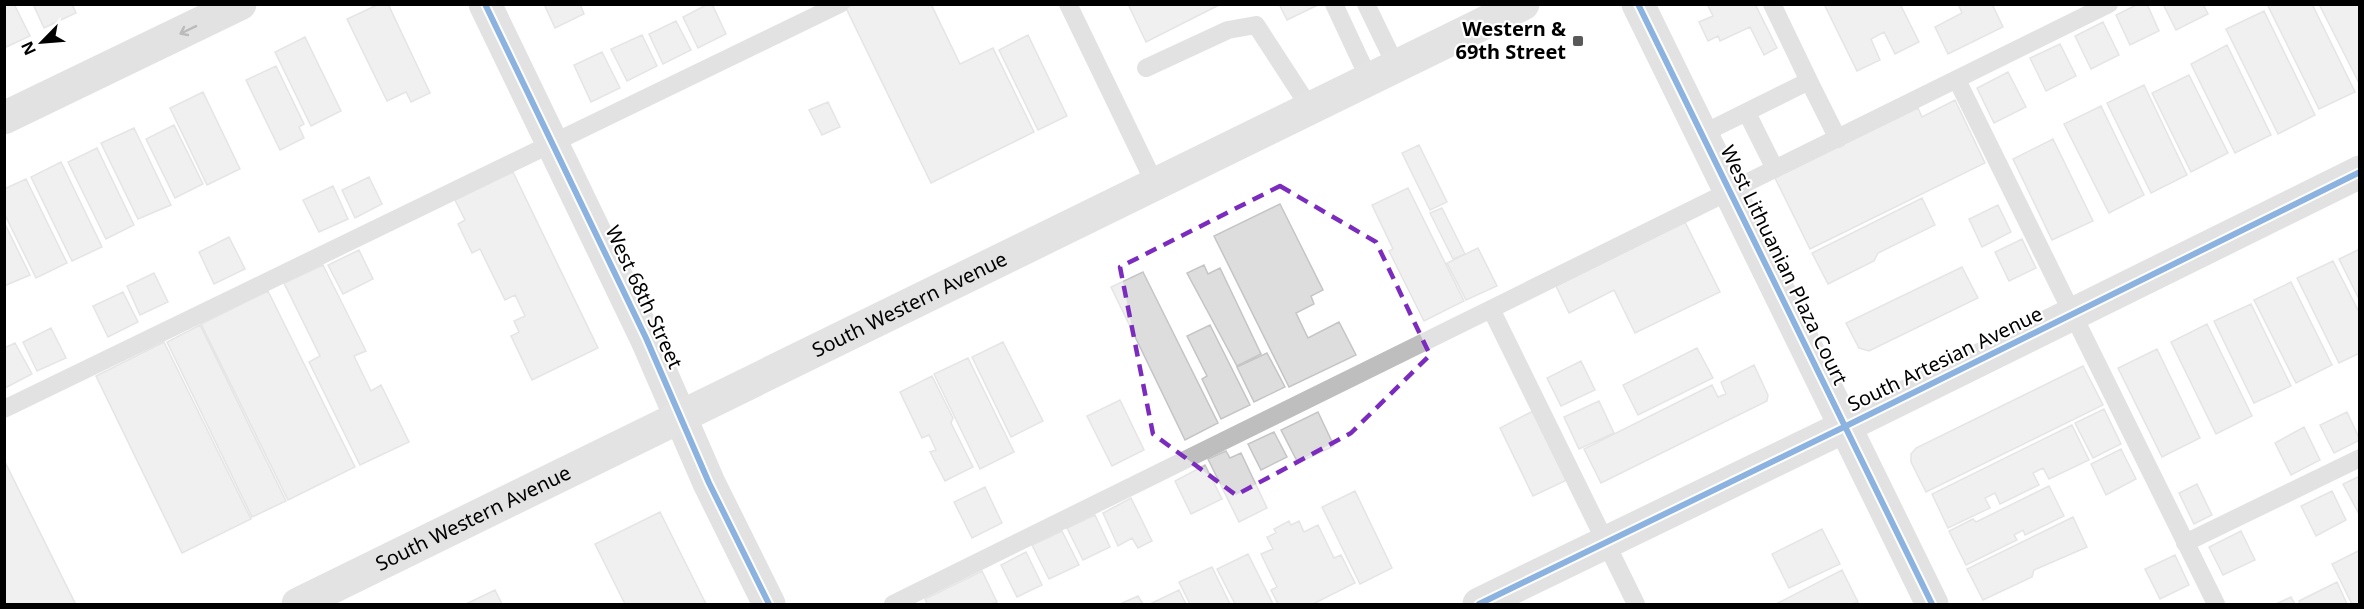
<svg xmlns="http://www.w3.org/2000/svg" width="2364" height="609" viewBox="0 0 2364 609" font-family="'Noto Sans',sans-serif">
<rect width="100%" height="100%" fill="#fff"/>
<!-- building -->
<path fill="#ddd" stroke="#c5c5c5" stroke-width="1.5" d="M4 4H14L30 36 4 48Z
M33 4H72L76 13 44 28Z
M379 4H388L430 93 411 102 406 92 387 101 347 19Z
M544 4H580L584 14 555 28Z
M708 4H712L726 34 698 48 683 17Z
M854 4H931L960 64 993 48 1034 132 931 183 846 8Z
M1128 4H1221L1146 42Z
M1279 4H1320L1287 20Z
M1707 4H1755L1777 48 1764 55 1750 27 1720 41 1718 36 1708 41 1699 22 1713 16Z
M1824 4H1900L1919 42 1895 54 1884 32 1871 39 1880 60 1857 71Z
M1958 4H1992L2003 27 1948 54 1935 27 1962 13Z
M2138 4H2147L2159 31 2130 45 2116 15Z
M2163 4H2203L2208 14 2176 30Z
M2267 4H2312L2355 92 2319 109Z
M2319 4H2360V85Z
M2264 11 2315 115 2278 134 2226 29Z
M676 21 691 50 663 64 649 34Z
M2103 22 2119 55 2091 69 2075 36Z
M642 35 657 66 627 81 611 49Z
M1028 35 1067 116 1038 130 999 50Z
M305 37 341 111 311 126 275 52Z
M2060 44 2076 76 2046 91 2030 58Z
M2227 45 2271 135 2235 153 2191 64Z
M602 52 620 88 591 102 574 65Z
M276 66 304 124 299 127 304 138 280 150 246 80Z
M2008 72 2026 107 1994 123 1977 88Z
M2189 75 2228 153 2191 172 2152 93Z
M2144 85 2187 175 2151 193 2107 103Z
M203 92 240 169 207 185 170 108Z
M1955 100 1985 163 1810 249 1775 178 1918 108 1922 117Z
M828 102 840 127 822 135 809 110Z
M2101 106 2144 195 2109 213 2064 124Z
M174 125 203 184 175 198 146 139Z
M134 128 171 205 138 219 101 143Z
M2053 139 2093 221 2052 240 2013 159Z
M1419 145 1447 202 1430 210 1402 153Z
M97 148 134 225 106 239 68 162Z
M61 162 102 247 72 261 31 177Z
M513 172 598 348 532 380 511 336 519 332 514 321 525 316 515 295 505 300 480 249 472 253 458 224 465 220 455 200Z
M369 177 382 204 355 218 342 190Z
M26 179 67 263 36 278 4 213V189Z
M333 186 348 219 319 232 303 200Z
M1408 188 1464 301 1424 321 1389 251 1393 249 1372 205Z
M1922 198 1935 225 1878 253 1874 261 1828 284 1812 253Z
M1280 204 1323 290 1311 296 1314 304 1296 313 1308 338 1339 322 1356 355 1289 387 1214 236Z
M1998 205 2011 232 1982 247 1969 219Z
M1442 208 1465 254 1453 259 1430 213Z
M4 222 30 275 4 286Z
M1685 222 1720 292 1635 333 1614 290 1569 313 1556 286Z
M229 237 245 269 214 284 199 252Z
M2022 239 2036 268 2009 281 1995 252Z
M1478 248 1497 286 1466 300 1447 263Z
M2360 249V301L2339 259Z
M359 250 373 279 343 294 328 265Z
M2333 261 2360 314V353L2339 363 2297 278Z
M323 265 366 351 354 356 371 391 381 385 409 442 360 465 309 362 320 356 284 283Z
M1204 265 1208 274 1220 268 1261 354 1237 366 1187 273Z
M1962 267 1978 298 1869 351 1859 348 1846 323Z
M1143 272 1218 423 1185 440 1111 287Z
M154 273 168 302 140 315 127 286Z
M2291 282 2332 365 2296 383 2254 300Z
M268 291 355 467 288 500 201 324Z
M123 292 138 322 108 337 93 306Z
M2251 304 2291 386 2254 403 2214 321Z
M2207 324 2252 416 2216 434 2171 342Z
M200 325 286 501 252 517 167 342Z
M1210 325 1250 405 1221 419 1202 379 1207 376 1187 336Z
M51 328 66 358 37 371 23 342Z
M164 342 251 519 182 553 96 376Z
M1003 342 1043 421 1011 437 972 357Z
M15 343 32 374 5 388 4 348Z
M1697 348 1713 378 1638 415 1623 385Z
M2157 349 2200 438 2162 457 2118 368Z
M1267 353 1285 387 1254 402 1237 367Z
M968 358 1014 452 980 469 934 374Z
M1581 361 1595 390 1561 406 1547 378Z
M1754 365 1768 395 1767 401 1601 483 1584 449 1712 385 1718 397 1726 394 1721 382Z
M2083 366 2103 405 1926 492 1911 462V454L1916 448Z
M932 376 953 418 951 423 973 467 945 481 930 452 936 450 929 435 922 438 900 392Z
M1120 400 1144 450 1112 466 1087 416Z
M1599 401 1614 433 1579 449 1564 417Z
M2104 409 2121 444 2093 458 2075 423Z
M1533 411 1567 480 1533 496 1500 428Z
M1318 412 1334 446 1298 463 1281 430Z
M2347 412 2360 440 2334 453 2320 425Z
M2072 425 2089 460 2049 479 2043 468 2033 473 2039 485 2000 504 1995 493 1985 498 1990 508 1948 528 1932 494Z
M2304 427 2320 460 2291 475 2275 443Z
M1274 432 1287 457 1261 470 1248 444Z
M2121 449 2136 479 2106 495 2091 464Z
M1226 451 1230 458 1241 453 1267 508 1239 522 1208 459Z
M4 460 75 603 73 604H4Z
M1205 465 1222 499 1191 514 1175 481Z
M2360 476V513L2359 514 2343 484Z
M2197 484 2212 515 2194 524 2179 493Z
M2049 486 2064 516 2025 535 2023 530 2014 535 2017 540 1966 565 1949 531 1973 519 1976 522Z
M985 487 1002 523 972 538 954 502Z
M1355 491 1392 568 1360 584 1322 507Z
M2332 491 2346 520 2316 536 2301 506Z
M1131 498 1152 541 1138 548 1132 538 1118 546 1103 513Z
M660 512 706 604H625L595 544Z
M1095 515 1110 547 1083 560 1067 528Z
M2073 517 2087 547 2034 570 2032 577 1983 600 1967 569Z
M1289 521 1291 525 1299 521 1304 532 1318 525 1334 558 1341 555 1355 583 1313 604H1278L1271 590 1277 587 1261 554 1273 549 1267 537 1276 533 1274 529Z
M1822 529 1840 564 1789 588 1772 554Z
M1062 531 1079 565 1049 579 1032 545Z
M2241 531 2255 560 2223 575 2209 547Z
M2360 550V604H2352L2332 564Z
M1026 552 1042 585 1017 597 1001 565Z
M1248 554 1273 604H1235L1217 569Z
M2175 555 2189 585 2160 599 2145 569Z
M1212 567 1230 604H1190L1179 582Z
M1842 570 1858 602 1852 604H1776Z
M982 571 997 602 991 604H927L925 599Z
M2337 582 2347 604H2300L2299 601Z
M495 590 502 604H466Z
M1179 590 1186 604H1150Z
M1138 596 1143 604H1120Z
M2291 597 2295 604H2276Z"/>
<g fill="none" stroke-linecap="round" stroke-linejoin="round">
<!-- lane -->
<path stroke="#bebebe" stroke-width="18" d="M1068 4 1155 184
M1334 4 1369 79
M1366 4 1396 66
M1772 4 1809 81
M1146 68 1228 30 1256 25 1310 108
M1957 80 2216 604
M1747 113 1775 169
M1702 134 1809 81 1838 139
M1491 309 1636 604
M4 409 840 4
M2185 543 2360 458
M893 604 2109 4"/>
<!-- street -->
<path stroke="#bebebe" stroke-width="33" d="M485 4 646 338 709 483 769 604
M1638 4 1932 604
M4 118 240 4
M1479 604 1844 427 2360 172"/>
<!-- secondary -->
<path stroke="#c2c2c2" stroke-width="33" id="s1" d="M298 604 1523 4"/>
<!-- cycleway casing -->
<g stroke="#fff" stroke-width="10">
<path id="cycleway" d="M485 4 646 338 709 483 769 604
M1638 4 1932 604
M1479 604 1844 427 2360 172"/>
</g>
<!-- cycleway -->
<use href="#cycleway" stroke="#0057b8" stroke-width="6"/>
</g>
<!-- one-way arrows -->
<defs><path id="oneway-shaft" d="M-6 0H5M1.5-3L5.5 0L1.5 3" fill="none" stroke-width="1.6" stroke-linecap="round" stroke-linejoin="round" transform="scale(1.5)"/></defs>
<use stroke="#686868" href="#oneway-shaft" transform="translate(188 30) rotate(154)"/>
<!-- marked area -->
<path d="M0 0H2364V609H0ZM1280 186 1376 242 1430 355 1351 433 1236 495 1153 434 1120 267Z" fill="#fff" fill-opacity=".55" fill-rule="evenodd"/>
<path fill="none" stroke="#7b2cbf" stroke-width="4.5" stroke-dasharray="12 8" stroke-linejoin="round" d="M1280 186 1376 242 1430 355 1351 433 1236 495 1153 434 1120 267Z"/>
<!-- markers -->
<rect fill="#595959" stroke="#fff" stroke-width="2" x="1572" y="35" width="12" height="12" rx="3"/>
<g text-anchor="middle" stroke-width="4.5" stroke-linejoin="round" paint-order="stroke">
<!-- poi labels -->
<g font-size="20" font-weight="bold" fill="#000" stroke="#fff" text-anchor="end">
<text x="1566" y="36">Western &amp;<tspan x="1566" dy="23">69th Street</tspan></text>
</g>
<!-- street labels -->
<g font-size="20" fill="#000" stroke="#fff">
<text transform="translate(1784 265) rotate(64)" y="7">West Lithuanian Plaza Court</text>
<text transform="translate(644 297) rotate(65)" y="7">West 68th Street</text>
<text dy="7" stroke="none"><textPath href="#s1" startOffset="681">South Western Avenue</textPath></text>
<text transform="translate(1945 359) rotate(-26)" y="7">South Artesian Avenue</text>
<text dy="7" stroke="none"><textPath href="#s1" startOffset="195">South Western Avenue</textPath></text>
</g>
</g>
<!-- border -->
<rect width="2364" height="609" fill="none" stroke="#000000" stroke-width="12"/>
<!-- north arrow -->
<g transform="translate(42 42) rotate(245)" stroke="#ffffff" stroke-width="4.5" paint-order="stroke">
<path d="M0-4.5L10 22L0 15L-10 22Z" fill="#000000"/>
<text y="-9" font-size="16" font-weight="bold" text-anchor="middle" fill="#000000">N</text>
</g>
</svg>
